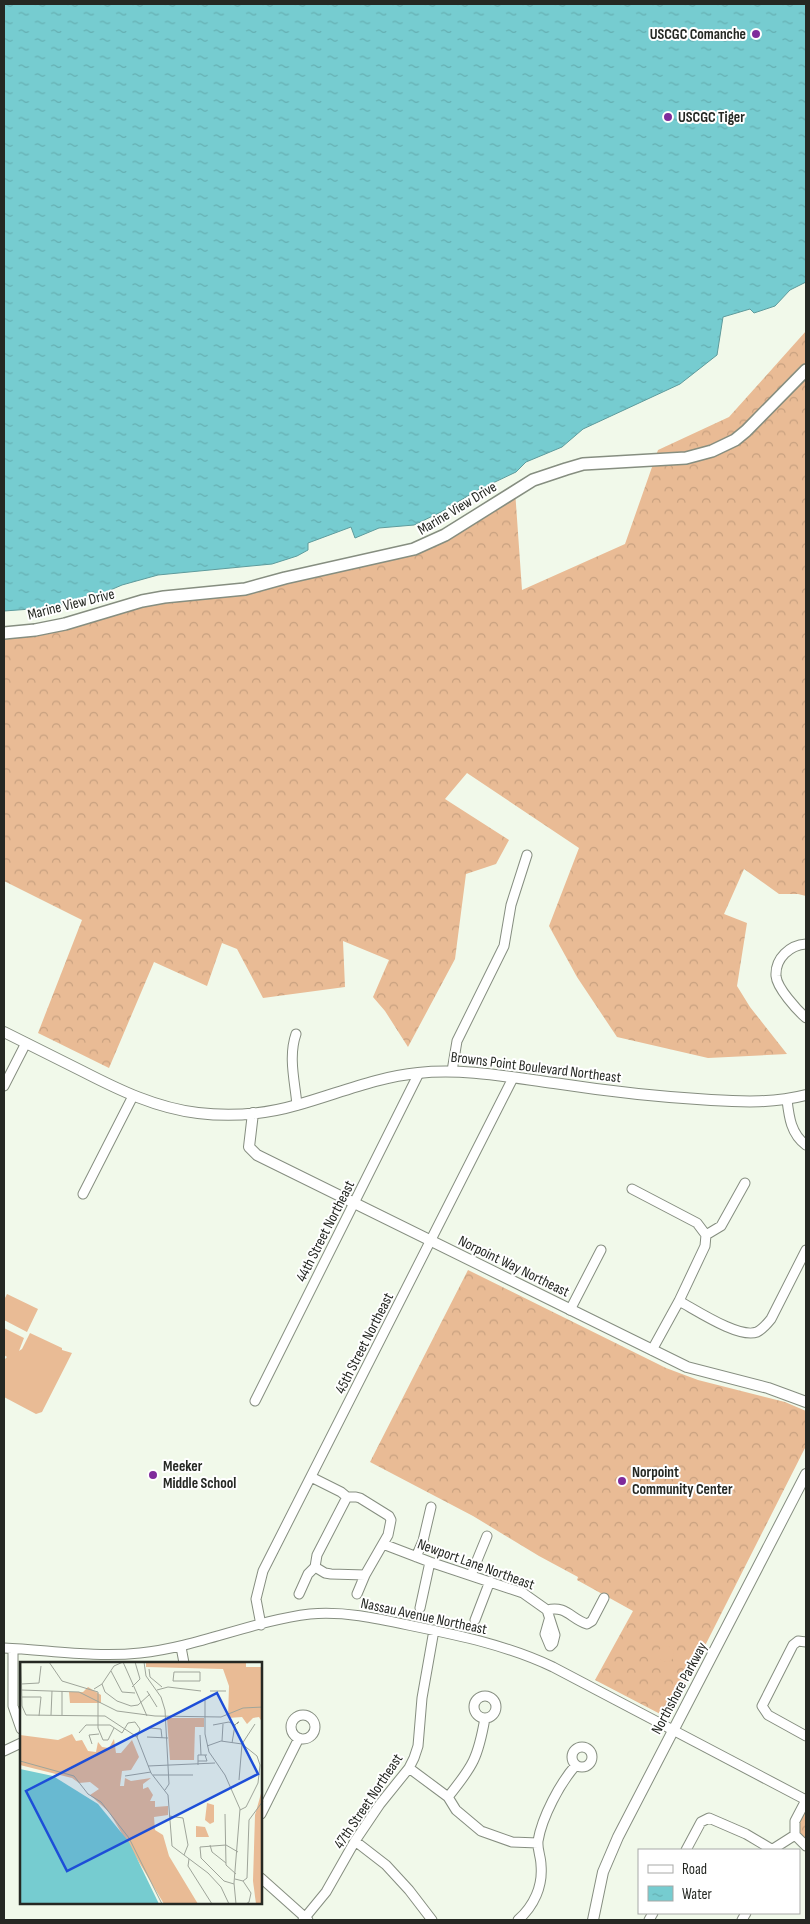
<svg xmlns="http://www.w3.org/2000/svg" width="810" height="1924" viewBox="0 0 810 1924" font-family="'Sofia Sans Condensed',sans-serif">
<defs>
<pattern id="forest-crowns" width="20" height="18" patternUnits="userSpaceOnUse" patternTransform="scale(1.25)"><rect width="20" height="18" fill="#e9bb95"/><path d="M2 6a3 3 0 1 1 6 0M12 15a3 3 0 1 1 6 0" fill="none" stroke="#c8a180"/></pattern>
<pattern id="water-ripples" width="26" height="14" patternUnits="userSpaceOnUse" patternTransform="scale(1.25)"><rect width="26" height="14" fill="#76ccd0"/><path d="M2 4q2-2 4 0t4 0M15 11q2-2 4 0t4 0" fill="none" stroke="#66afb2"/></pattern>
</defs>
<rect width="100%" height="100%" fill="#f1f9ea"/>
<!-- forest -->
<path fill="url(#forest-crowns)" d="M806 331V896L798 894H779L744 869 724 914 747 923 737 986 750 1007 787 1054 708 1058 617 1037 577 977 549 926 579 848 467 773 445 799 509 840 496 864 466 874 455 959 408 1047 385 1011 373 997 389 960 343 941 345 987 263 998 237 949 222 943 207 986 154 962 109 1068 38 1033 82 920 4 881V632L306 573 445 535 515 490 522 590 625 544 658 450 729 417Z
M468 1270 666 1368 698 1380 785 1402 806 1411V1446L670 1715 666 1717 595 1680 633 1611 577 1580 578 1577 539 1556 473 1516 370 1462Z
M806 1800V1846L803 1844 795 1821Z"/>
<!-- garden -->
<path fill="#e9bb95" d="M7 1294 38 1309 27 1332 4 1320V1300Z
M4 1328 24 1338 19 1351 22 1349 30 1333 62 1348V1350L72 1353 42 1412 36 1414 4 1397V1360L7 1357 4 1355Z
M658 1654a8 8 0 1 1 16 0a8 8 0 1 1-16 0Z"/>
<!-- water -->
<path fill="url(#water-ripples)" stroke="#5e9b9c" d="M4 4H806V282L790 290 775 306 754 313 750 309 723 317 717 355 680 384 583 429 562 447 526 462 516 472 476 491 441 512 414 525 379 528 355 538 351 527 308 543V550L297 556 272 564 158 575 122 585 87 600 45 608 4 611Z"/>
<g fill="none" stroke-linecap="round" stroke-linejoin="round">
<!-- minor casing -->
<g stroke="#868e80" stroke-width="11">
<path id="minor" d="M806 944C790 945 775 958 776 976 777 988 797 1010 806 1018
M296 1034C288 1057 295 1082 297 1105
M452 1071 457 1041 504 946 511 905 527 855
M4 1086 26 1043
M787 1100C789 1117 791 1134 806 1145
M632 1189 697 1223 706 1235 705 1246 679 1301 652 1350
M83 1194 133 1096
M706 1235 721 1226 745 1183
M679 1301C696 1310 739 1339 757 1332 763 1329 767 1324 771 1319L806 1250
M570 1310 601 1250
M255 1401 419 1073
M311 1477 341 1492 347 1497
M347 1497H356L360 1498 389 1516 391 1520 388 1535 365 1575 357 1594
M347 1497 317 1555 315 1567 325 1573 331 1574 365 1575
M383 1544 430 1562 523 1593 547 1610 555 1635 553 1643 550 1646 545 1634 549 1620
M416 1557 423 1541 431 1507
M471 1575 487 1536
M299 1594 308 1574 315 1567
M420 1608 430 1562
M547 1610C566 1605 571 1619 587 1624L592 1621 604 1598
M475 1620 490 1581
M261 1625 256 1599 263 1571 513 1078
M806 1642 798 1641 793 1645 762 1706 768 1715 806 1736
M181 1647 184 1663
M4 1648C49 1650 95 1658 140 1653 198 1647 252 1621 310 1614 343 1611 376 1618 408 1625 457 1635 507 1645 553 1667L806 1800 795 1821V1835L806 1846
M13 1649V1706L21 1729
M474 1707a11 11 0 1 1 22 0a11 11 0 1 1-22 0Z
M291 1727a12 12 0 1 1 24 0a12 12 0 1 1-24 0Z
M572 1757a10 10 0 1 1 20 0a10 10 0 1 1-20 0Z
M4 1751 21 1743
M409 1768 448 1797 456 1810 481 1831 512 1842 538 1843
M448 1797C473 1766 478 1758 485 1718
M261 1814 299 1738
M355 1841 386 1865 409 1890 432 1920
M773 1849 795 1835
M686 1850 701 1822 709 1818 746 1834 773 1850
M261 1878 308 1920
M303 1920 326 1892 355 1841 380 1804 409 1768 414 1758 418 1746 422 1698 434 1630
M518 1920C534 1906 543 1886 541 1865 541 1857 537 1849 538 1841 542 1817 560 1783 576 1765
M649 1920 653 1913
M742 1920 746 1913"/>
</g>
<!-- tertiary casing -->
<g stroke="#868e80" stroke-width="12">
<path id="tertiary" d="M4 1032C30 1045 56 1058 82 1071 119 1090 156 1108 198 1113 231 1117 266 1114 297 1105 337 1094 376 1077 418 1073 463 1068 509 1077 554 1083 606 1091 659 1097 711 1100 744 1102 775 1103 806 1095
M253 1113 249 1147 257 1155 687 1367 768 1388 806 1402
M593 1920 603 1872 618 1837 806 1474"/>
</g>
<!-- secondary casing -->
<g stroke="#868e80" stroke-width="14">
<path id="secondary" d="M4 633 35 630 65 624 142 601 164 597 245 589 285 578 414 549 445 535 533 480 566 469 583 464 686 458 712 451 735 440 746 431 806 370"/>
</g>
<!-- minor -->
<use href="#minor" stroke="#fff" stroke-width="9"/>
<!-- tertiary -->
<use href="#tertiary" stroke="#fff" stroke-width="10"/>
<!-- secondary -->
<use href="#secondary" stroke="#fff" stroke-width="11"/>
</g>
<!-- markers -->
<g fill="#7f2b9b" stroke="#fff" stroke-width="2">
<circle cx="756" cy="34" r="5"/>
<circle cx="668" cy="117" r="5"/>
<circle cx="153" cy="1475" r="5"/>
<circle cx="622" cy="1481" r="5"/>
</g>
<g text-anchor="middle" stroke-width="4" stroke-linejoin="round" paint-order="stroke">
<!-- poi labels -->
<g font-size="15" font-weight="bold" fill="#252823" stroke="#fff" text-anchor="start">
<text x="746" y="39" text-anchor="end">USCGC Comanche</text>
<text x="678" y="122">USCGC Tiger</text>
<text x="163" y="1471">Meeker<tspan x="163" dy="17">Middle School</tspan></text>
<text x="632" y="1477">Norpoint<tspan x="632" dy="17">Community Center</tspan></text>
</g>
<!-- street labels -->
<g font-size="15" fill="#252823" stroke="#fff">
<text transform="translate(457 508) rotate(-31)" y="5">Marine View Drive</text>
<text transform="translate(71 604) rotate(-14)" y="5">Marine View Drive</text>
<text transform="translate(536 1067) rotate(7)" y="5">Browns Point Boulevard Northeast</text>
<text transform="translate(325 1231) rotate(-63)" y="5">44th Street Northeast</text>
<text transform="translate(514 1266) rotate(26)" y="5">Norpoint Way Northeast</text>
<text transform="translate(364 1343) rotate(-63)" y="5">45th Street Northeast</text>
<text transform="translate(476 1564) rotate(20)" y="5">Newport Lane Northeast</text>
<text transform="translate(424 1616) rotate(12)" y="5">Nassau Avenue Northeast</text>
<text transform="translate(679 1688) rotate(-62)" y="5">Northshore Parkway</text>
<text transform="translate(368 1801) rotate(-56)" y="5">47th Street Northeast</text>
</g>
</g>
<!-- overview -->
<g transform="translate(20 1662)">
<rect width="242" height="242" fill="#f1f9ea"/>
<path d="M242 128V242H236L233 219 235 153Z" fill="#e9bb95"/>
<path d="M126 0H226V5H242V60L239 55 233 56 227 62 222 55 208 56 209 24 203 7 126 5ZM68 25 81 33V41H50L49 30H63ZM147 56H184V65H175L174 98H150ZM52 72 56 79 62 78 68 89 76 90 78 80 82 85 89 86 94 77 96 91H101L112 78 119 95 111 108 102 109 100 124H104L105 116 111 119 131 116 123 122V127L128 125 133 133 130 139H135V145L148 144V153L134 155 135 168 143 173 149 194 178 242H144L89 150 70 133 79 127 70 120 59 121 52 116 0 103V73L38 78Z" fill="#e9bb95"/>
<path d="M187 141 194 143V160L190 162 185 158ZM176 164 185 165 189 175H176Z" fill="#e9bb95"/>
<path d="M0 107 33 114 78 142 109 180 139 242H0Z" fill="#76ccd0"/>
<path fill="none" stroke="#9fa59a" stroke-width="1" d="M1 0 2 44 6 53 85 54 117 75 131 111 148 133 152 184 188 211 201 225 209 242M29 0 42 19 78 30V66L83 78H88L94 66M103 0 127 54M124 0 126 14 141 35 145 48 149 122 145 128M129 7 130 15 142 25M91 9 102 30 115 31M180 10V19H153L154 10ZM1 22 19 21 21 4M82 22 85 30 97 39 111 44 118 43 130 32M112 25 120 17 115 0M74 27 82 22 94 4 103 0M1 28 59 30 97 49 135 54 201 55 223 46 243 45M137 28 148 25 181 29M127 29 137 45M190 29H206M2 35H21L19 54M185 38V72L189 90 205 113 220 147 214 221 216 242M31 53 32 29M42 53V29M193 63 209 60 215 63 218 60H219L217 62M130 66 141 67 142 76M59 71 66 63H90L102 71 108 61 115 60 120 67 117 75M180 73 181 93M127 75 148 76M202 79 203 62M212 81 215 63M72 82 69 73 79 72M187 84 201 79 222 82 237 94 240 103 238 121 226 145 220 148M0 99 54 114 68 132 81 140 109 176 142 242M178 99H187L185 93M178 103V93H187M128 104 195 101M133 113H173M105 114 131 110M219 118 222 82 235 62M205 152 206 203 216 212M149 154 163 156 168 183 164 193M190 183 192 190 206 201M169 197 168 204 192 242M215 217 223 219 227 216 229 158 243 139M223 219 231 231 229 240 226 242M214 222 204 219 181 196 180 185 206 183 218 190"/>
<path fill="#1d4ed8" fill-opacity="0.15" stroke="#1d4ed8" stroke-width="2.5" d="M197 31 238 112 47 209 6 129Z"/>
<rect width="242" height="242" fill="none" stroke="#252823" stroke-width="2.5"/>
</g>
<!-- border -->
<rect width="810" height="1924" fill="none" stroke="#252823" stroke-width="10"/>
<!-- legend -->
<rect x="638" y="1849" width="162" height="65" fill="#ffffff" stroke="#a8a9a7"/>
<rect x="648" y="1865" width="25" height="8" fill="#ffffff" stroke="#a8a9a7"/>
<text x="682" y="1874" font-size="15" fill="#252823">Road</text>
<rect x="648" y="1886" width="25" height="15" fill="url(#water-ripples)" stroke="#a8a9a7"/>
<text x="682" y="1899" font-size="15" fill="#252823">Water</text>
</svg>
